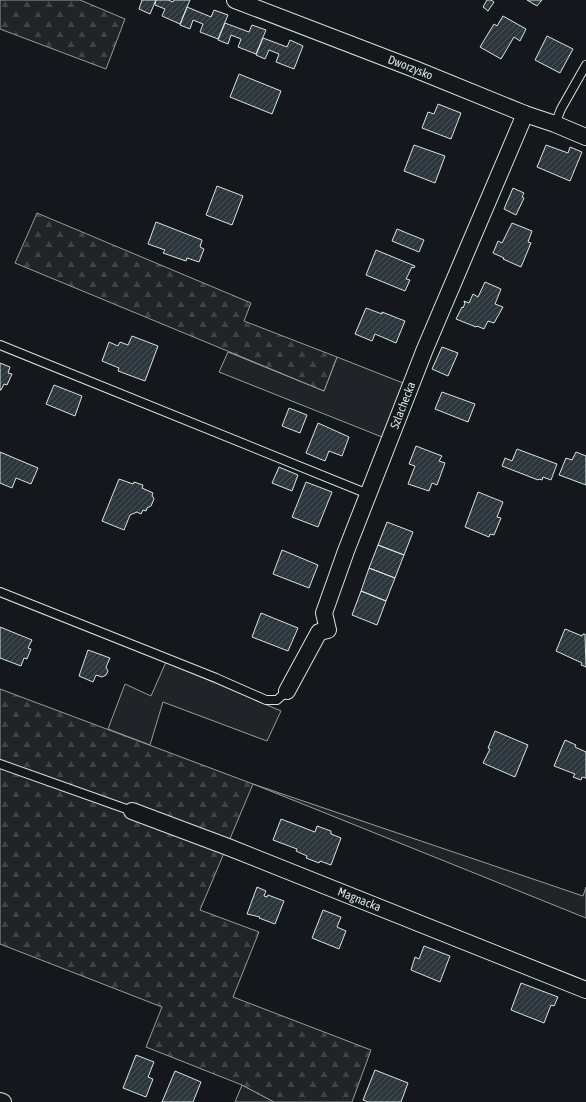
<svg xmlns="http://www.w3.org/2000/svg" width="586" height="1102" viewBox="0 0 586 1102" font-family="'Asap Condensed',sans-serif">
<defs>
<pattern id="forest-firs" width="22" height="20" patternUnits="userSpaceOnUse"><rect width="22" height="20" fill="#202428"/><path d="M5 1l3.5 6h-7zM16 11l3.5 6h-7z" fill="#404447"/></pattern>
<pattern id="building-hatch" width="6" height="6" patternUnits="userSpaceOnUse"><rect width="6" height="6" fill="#2c363c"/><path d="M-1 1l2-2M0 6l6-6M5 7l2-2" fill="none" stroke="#4a5358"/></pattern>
</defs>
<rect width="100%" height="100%" fill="#14181c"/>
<!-- green -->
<path fill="#202428" stroke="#939e99" d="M228 352 324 391 337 357 403 383 382 437 219 372Z
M166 662 281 711 267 741 163 702 150 745 108 729 125 684 151 696Z
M253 784 583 896 586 887V918Z
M242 1085 274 1102H235Z"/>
<!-- forest -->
<path fill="url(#forest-firs)" stroke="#939e99" d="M0 0H80L125 19 106 69 0 29Z
M37 213 251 303 244 321 337 357 324 391 15 263Z
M0 689 253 784 200 910 259 932 233 997 371 1050 352 1102H274L242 1085 146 1047 162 1007 0 944Z"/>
<!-- building -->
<path fill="url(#building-hatch)" stroke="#d8e6dc" d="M142 0H156L150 14 139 9Z
M156 0H168L173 2 174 0H190L180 24 162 16 165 9 155 5Z
M487 0H491L494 2 488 11 483 7Z
M527 0H542L537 6Z
M187 7 211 17 214 10 228 15 218 39 200 32 203 24 193 20 190 29 180 25Z
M503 16 526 29 520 41 514 37 501 59 480 47 494 24 497 26Z
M225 23 249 32 252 25 266 30 256 54 238 47 241 39 231 35 228 44 218 40Z
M547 36 573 49 560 73 535 60Z
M263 38 287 47 290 40 303 46 294 69 276 62 279 54 269 50 265 59 256 55Z
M239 74 281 91 272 114 230 97Z
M438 104 461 113 451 139 422 128 428 112 434 114Z
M414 145 445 156 435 183 404 171Z
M546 145 568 153 570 147 582 152 570 181 537 167Z
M217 186 243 196 232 225 206 215Z
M513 188 524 193 522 197 524 198 516 215 504 209Z
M156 222 202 240 200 247 204 249 199 262 187 258 186 261 163 253 165 250 148 244Z
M512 223 532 231 528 242 531 243 521 267 503 259 504 258 493 253 498 241 502 243Z
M397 229 424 240 419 252 392 241Z
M376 250 415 266 414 268 412 267 406 279 410 280 405 291 366 275Z
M485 282 501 289 495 304 503 307 494 323 488 321 484 329 477 326 476 327 456 319 462 307 463 308 465 303 464 302V301L469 303 473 294 478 297Z
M366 308 382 314V312L405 321 396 343 375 334 372 341 355 334Z
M132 336 158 346 145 381 118 371 119 368 102 361 109 342 118 346 120 342 128 345Z
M442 347 458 353 448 376 432 369Z
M0 363 10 367 8 373 12 374 7 385 4 384 1 390H0Z
M54 385 82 396 75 416 46 404Z
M442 392 475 404 468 422 435 409Z
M289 408 307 415 300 433 282 426Z
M318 423 349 437 342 456 329 451 325 461 306 453Z
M416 446 442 456 439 461 445 463 437 485 432 483 429 491 408 484 415 466 409 464Z
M517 449 557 464 551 480 543 477 542 480 539 479 538 480 502 466 505 458 512 461Z
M0 452 38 468 31 484 16 478 12 488 0 483Z
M576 452 586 456V485L559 475 566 458 572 460Z
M279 467 298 475 292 491 272 483Z
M119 479 133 484 134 482 143 485 142 488 153 493 152 495 154 499 151 506 147 508 146 511 143 510 141 514 137 512 130 515 124 530 102 521Z
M306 482 332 492 318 527 292 517Z
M478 492 503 502 497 517 501 518 494 535 490 534 489 537 465 527Z
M387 522 413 532 404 555 378 545Z
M378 545 404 555 395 578 369 568Z
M282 550 318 565 309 588 273 574Z
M369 568 395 578 386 601 361 591Z
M361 591 386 601 377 625 352 615Z
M261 613 298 628 288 651 252 637Z
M0 627 32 640 28 648 31 649 27 659 24 658 21 666 0 658Z
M565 629 582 636 583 634H585L586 667 581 665 582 663 556 651Z
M88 650 110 658 106 667 108 671 106 675 102 677 96 675 93 682 79 676Z
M495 731 528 745 515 777 483 763 490 749 488 748Z
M565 740 576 745 575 747 586 752V778L582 777 581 780 573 777 575 774 554 766Z
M281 819 315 832 317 826 331 831V834L341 838 331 865 320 861 319 863 306 858 307 856 296 851 297 849 273 840Z
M257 887 266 891 264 896 267 897 268 895 284 901 275 924 259 918 260 917 247 914Z
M323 910 341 917 337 927 346 931 339 949 312 938Z
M424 946 450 956 440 982 411 970 415 957 419 959Z
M521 983 558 997 554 1006 551 1005 544 1023 511 1010Z
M136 1055 154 1062 148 1077 153 1079 146 1097 123 1088Z
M375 1070 408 1083 401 1102H368L363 1100Z
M175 1071 201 1082 193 1102H162Z"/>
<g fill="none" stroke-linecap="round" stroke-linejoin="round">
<!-- lane casing -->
<g stroke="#d8e6dc" stroke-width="10">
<path id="lane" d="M555 124 561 109 586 65
M0 345 368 494
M0 592 216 678 266 700H277L287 691
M0 764 132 811"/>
</g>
<!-- street casing -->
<g stroke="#d8e6dc" stroke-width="18">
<g id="street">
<path id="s1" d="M235 0 412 68 525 114 555 124 586 137"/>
<path id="s2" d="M287 691 319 632 328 630 324 613 346 551 425 349 525 114"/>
<path id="s3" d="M132 811 228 847 586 990"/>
<path d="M0 1101 3 1102"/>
</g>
</g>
<!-- lane -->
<use href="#lane" stroke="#14181c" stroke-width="8"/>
<!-- street -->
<use href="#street" stroke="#14181c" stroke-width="16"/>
</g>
<g text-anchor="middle" stroke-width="3" stroke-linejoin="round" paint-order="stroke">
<!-- street labels -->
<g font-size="12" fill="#d8e6dc" stroke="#14181c">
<text dy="4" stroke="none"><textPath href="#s1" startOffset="188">Dworzysko</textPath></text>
<text dy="4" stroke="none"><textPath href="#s2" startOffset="316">Szlachecka</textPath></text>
<text dy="4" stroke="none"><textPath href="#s3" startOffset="244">Magnacka</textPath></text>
</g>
</g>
</svg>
